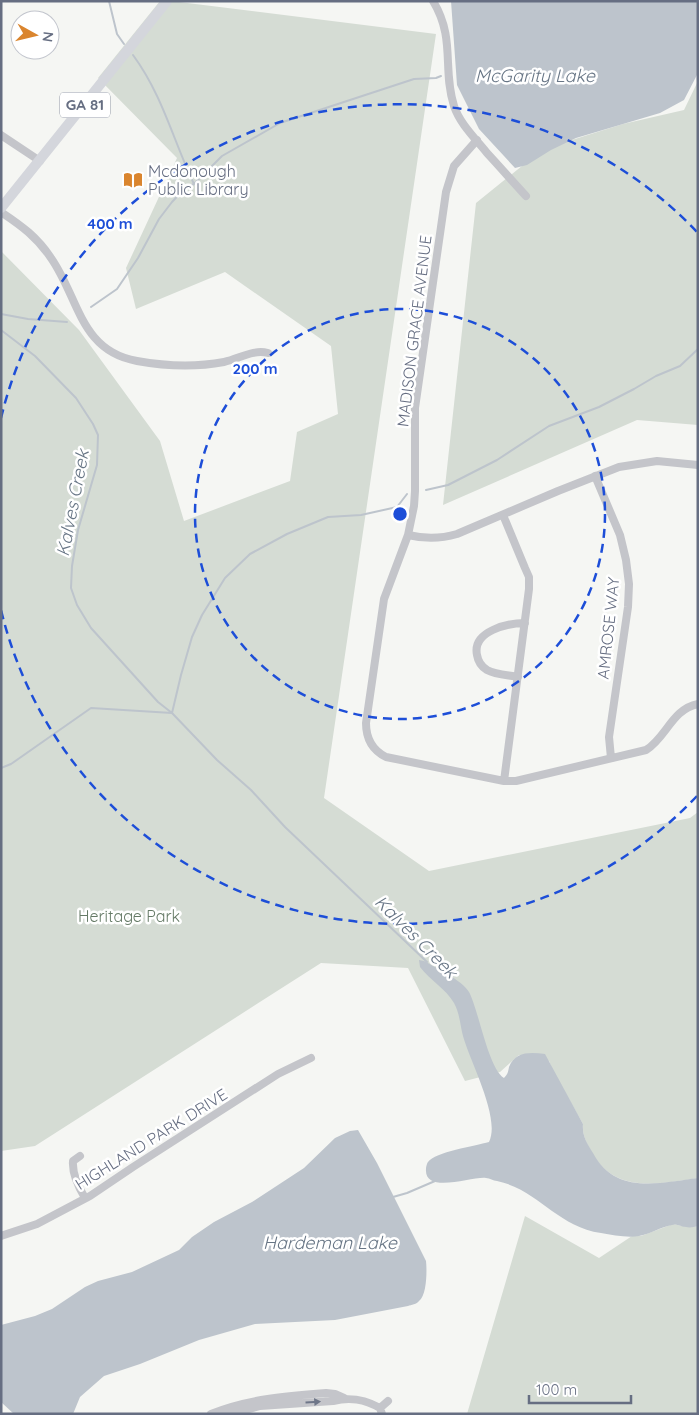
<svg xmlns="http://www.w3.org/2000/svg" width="699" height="1415" viewBox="0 0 699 1415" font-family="Quicksand,sans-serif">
<rect width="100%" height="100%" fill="#f5f6f3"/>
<!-- green -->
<path fill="#d5dcd4" d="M160 1H171L436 34 324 798 429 871 690 818 698 812V1178C659 1184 615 1194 592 1153 587 1143 582 1136 583 1124L553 1071 549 1061 519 1055 500 1072 465 1081 408 968 321 963 35 1146 1 1151V251L79 330 160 441 184 521 290 481 297 432 338 414 331 346 225 272 136 309 126 268 177 158 98 78Z
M698 81V425L637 420 443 505 476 203 543 149 623 124 684 110Z
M525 1216 599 1258 632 1236H641L673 1224 687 1227 698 1226V1414H467Z"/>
<!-- water -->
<path fill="#bdc4cc" d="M451 1H698V73L684 100 660 113 576 138 551 150 527 165 515 168 479 129 457 85Z
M419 960 424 961C436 968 462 980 469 992 479 1011 488 1068 504 1078 508 1074 508 1072 509 1067 515 1051 531 1052 545 1054L583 1124C582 1136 587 1143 593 1153 615 1195 659 1183 698 1178V1226C694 1227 690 1228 686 1227 681 1227 677 1223 672 1225 661 1227 650 1234 639 1236 627 1238 613 1235 601 1233 556 1226 539 1190 497 1181 493 1181 490 1178 486 1178 473 1176 424 1195 426 1169 426 1167 427 1163 428 1162 435 1152 475 1146 489 1142 501 1118 470 1062 463 1036 460 1025 460 1014 454 1003 446 989 430 980 420 967Z
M358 1130 377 1163 426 1261C427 1270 427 1295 419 1301 417 1304 411 1305 408 1306L335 1320 255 1324 199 1340 140 1364 104 1376 80 1397 73 1414H14L1 1402V1325L35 1316 52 1309 85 1287 98 1281 132 1272 179 1250 192 1237 214 1222 252 1202 304 1168 335 1138 350 1131Z"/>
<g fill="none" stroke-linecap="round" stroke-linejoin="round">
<!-- stream -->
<path stroke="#bdc4cc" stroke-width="2" d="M109 1 117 34 124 44
M133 55C163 96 173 140 194 184
M91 307 117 289 138 258 159 219 172 202 185 188 194 184 222 156 280 123 414 79 436 78 441 76
M1 314 28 319 67 322
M1 330 35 356 76 398 93 424 98 435 97 465 78 530 72 566 71 588 77 605 91 628 158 702 172 713 217 760 251 790 285 827 427 962
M426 490 448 485 497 460 549 426 599 407 634 389 656 376 680 366 698 349
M172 713 181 675 192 637 202 615 225 578 250 554 287 534 328 517 361 515 397 507 407 494
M1 768 11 764 91 708 172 713
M393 1197 407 1193 435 1181"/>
<!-- minor -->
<path stroke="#c4c5ca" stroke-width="8" d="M433 1C456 39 442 68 454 106 460 124 475 138 487 153 500 167 513 182 526 196
M1 135 40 161
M1 212C22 226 37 237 51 258 79 298 80 351 137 361 165 366 197 367 224 362 239 359 253 349 268 353
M698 465 657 461 619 467 558 491 457 534C440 539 425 539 408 535L384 599 366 723C366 739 372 750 386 757L504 781H516L646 750C666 738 672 709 698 704
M595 476 620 535 626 560 629 584 628 607 609 737 611 758
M503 515 525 568 529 577V589L504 781
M408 535 414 506 415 491V408L446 192 454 166 477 140
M518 677C508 675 496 675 487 670 482 667 478 661 477 655 472 631 508 623 525 623
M80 1156 73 1161C72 1173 79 1188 85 1198
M1 1236 37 1224 90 1196 133 1167 278 1074 311 1058
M211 1414C248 1399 287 1396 326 1393L335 1394 344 1398
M230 1414 260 1406 333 1401C350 1397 364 1399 380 1408
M382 1414 380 1408 388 1401"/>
<!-- major -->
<path stroke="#d4d6dc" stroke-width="10" d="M1 208 167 1"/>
</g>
<!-- one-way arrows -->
<defs><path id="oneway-solid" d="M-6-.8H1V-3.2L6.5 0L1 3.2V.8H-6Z" transform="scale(1.25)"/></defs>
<use fill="#6f7789" href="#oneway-solid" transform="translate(313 1402) rotate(-4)"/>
<!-- distance rings -->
<g fill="none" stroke="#1d4ed8" stroke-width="2.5" stroke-dasharray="9 6">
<circle cx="400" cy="514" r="205"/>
<path d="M697 796A410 410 0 0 1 1 610M1 418A410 410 0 0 1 697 232"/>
</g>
<!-- icons -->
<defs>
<g id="library-bare" transform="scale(1.5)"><path d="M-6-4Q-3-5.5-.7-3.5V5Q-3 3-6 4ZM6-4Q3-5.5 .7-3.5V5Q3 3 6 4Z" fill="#da852e" stroke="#fff" stroke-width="2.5" paint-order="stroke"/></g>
</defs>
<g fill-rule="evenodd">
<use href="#library-bare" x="133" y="180"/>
</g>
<g text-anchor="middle" stroke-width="5" stroke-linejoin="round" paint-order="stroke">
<!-- shield labels -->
<rect fill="#fff" stroke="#949aa8" stroke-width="1" x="60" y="92.5" width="50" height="25" rx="4"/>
<g font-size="15" font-weight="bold" fill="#666e82">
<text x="85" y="110">GA 81</text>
</g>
<!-- poi labels -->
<g font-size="16" fill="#666e82" stroke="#fff" text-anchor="start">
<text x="148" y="177">Mcdonough<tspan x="148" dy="18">Public Library</tspan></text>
</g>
<!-- street labels -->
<g font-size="16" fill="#666e82" stroke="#fff">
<text transform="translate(414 331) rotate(-83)" y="6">MADISON GRACE AVENUE</text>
<text transform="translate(608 628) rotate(-84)" y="6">AMROSE WAY</text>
<text transform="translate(151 1139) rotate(-32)" y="6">HIGHLAND PARK DRIVE</text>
</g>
<!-- park labels -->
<g font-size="16" fill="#657a66" stroke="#fff">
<text x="129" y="922">Heritage Park</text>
</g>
<!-- water labels -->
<g font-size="18" font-style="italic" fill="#677585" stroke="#fff">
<text x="535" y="82">McGarity Lake</text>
<text transform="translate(73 503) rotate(-79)" y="6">Kalves Creek</text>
<text transform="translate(416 937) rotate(45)" y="6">Kalves Creek</text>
<text x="330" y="1249">Hardeman Lake</text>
</g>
</g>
<circle cx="400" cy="514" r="8" fill="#1d4ed8" stroke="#fff" stroke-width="2.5"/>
<g font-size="15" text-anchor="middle" font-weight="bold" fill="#1d4ed8" stroke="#fff" stroke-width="5" stroke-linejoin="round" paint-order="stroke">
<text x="110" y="229">400 m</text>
<text x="255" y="374">200 m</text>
</g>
<!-- border -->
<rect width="699" height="1415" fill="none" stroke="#666e82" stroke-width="5"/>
<!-- north arrow -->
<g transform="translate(35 35) rotate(98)"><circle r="24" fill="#ffffff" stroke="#c2c5cd"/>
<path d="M0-4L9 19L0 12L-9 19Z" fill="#da852e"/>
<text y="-8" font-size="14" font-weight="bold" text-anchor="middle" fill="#666e82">N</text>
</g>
<!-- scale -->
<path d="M529 1395v8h102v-8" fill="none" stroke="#666e82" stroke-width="2.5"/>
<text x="536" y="1395" font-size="15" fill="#666e82" stroke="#ffffff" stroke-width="4" paint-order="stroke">100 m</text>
</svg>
